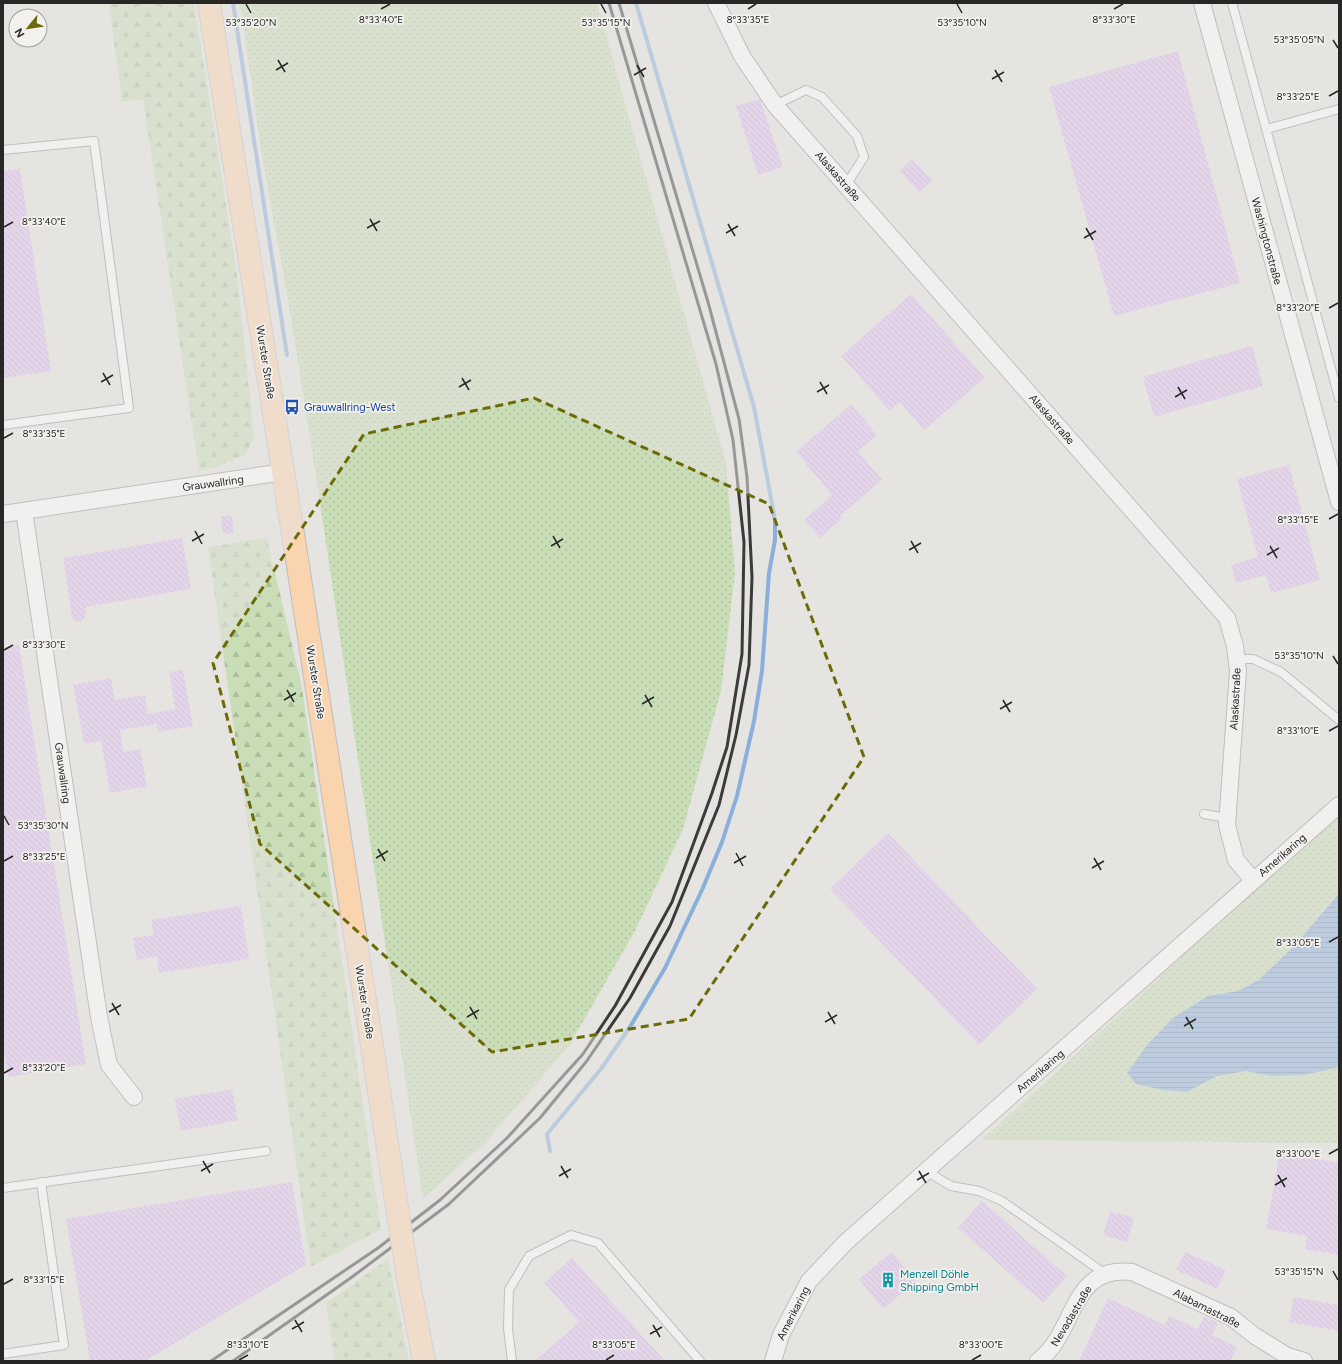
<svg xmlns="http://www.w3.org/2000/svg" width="1342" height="1364" viewBox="0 0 1342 1364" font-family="Figtree,sans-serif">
<defs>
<pattern id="grass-dots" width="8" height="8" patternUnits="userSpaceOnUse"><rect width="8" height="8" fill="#c9deb7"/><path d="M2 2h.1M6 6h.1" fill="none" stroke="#adbe9d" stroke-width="1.8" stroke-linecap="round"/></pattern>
<pattern id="forest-firs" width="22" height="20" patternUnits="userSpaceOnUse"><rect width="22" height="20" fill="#c9deb7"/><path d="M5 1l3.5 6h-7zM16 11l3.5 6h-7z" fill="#adbe9d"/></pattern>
<pattern id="water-rules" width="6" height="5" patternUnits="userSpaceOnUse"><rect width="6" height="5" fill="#89afda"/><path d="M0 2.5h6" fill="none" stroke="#708eb1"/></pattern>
<pattern id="building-back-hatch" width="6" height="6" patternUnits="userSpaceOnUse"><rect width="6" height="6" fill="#dfc2f4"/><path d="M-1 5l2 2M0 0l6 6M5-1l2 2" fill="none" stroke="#bfa7d1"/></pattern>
</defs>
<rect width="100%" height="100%" fill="#e5e4e1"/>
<!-- grass -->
<path fill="url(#grass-dots)" d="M240 3H597L726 463 735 573 721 691 683 829 636 929 569 1046 485 1143 423 1199 317 482 289 306 261 150Z
M1339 813V893C1309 924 1279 975 1239 991 1230 994 1218 995 1208 996L1136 1084 1163 1090 1187 1092 1217 1076 1246 1071 1271 1076 1304 1075 1339 1067V1143L982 1140Z"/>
<!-- forest -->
<path fill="url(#forest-firs)" d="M109 3H194L237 274 254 436 245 455 216 467 199 471 143 99 122 102Z
M267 538 302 688 381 1229 311 1267 208 547Z
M388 1259 409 1361H335L326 1303Z"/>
<!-- water -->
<path fill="url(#water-rules)" d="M1339 893V1067L1304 1075 1271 1076 1246 1071 1217 1076 1187 1092 1163 1090 1136 1084 1127 1073 1147 1045 1173 1018 1208 996 1238 991 1259 980 1295 945Z"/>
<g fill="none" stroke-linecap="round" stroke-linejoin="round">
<!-- stream -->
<path stroke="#89afda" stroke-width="4" d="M233 3 287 355
M550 1151 547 1134 601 1069 630 1027 665 968 702 890 722 842 737 796 754 721 762 671 769 573 775 540V520L754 407 636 3"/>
</g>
<!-- building -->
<path fill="url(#building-back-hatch)" d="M1178 51 1240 283 1114 316 1049 87Z
M760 99 783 167 758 175 736 106Z
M912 159 932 181 919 193 900 171Z
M20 169 51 371 3 378V171Z
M911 294 985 378 924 430 900 402 890 411 841 356Z
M1252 346 1263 386 1154 417 1143 377Z
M851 404 877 435 858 451 882 480 840 516 842 518 820 538 804 520 832 495 796 452Z
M1289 465 1320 580 1271 593 1266 575 1236 583 1231 565 1258 557 1237 479Z
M232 515 234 533 223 534 221 516Z
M182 538 191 589 86 607 84 620 78 622 74 621 72 617 63 558Z
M19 645 86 1064 8 1077 3 1043V648Z
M183 670 193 726 158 732 156 724 120 730 124 752 140 749 147 786 110 793 101 741 84 744 73 685 111 678 115 700 145 695 148 714 175 709 169 672Z
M888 833 1037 989 979 1045 830 889Z
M241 906 249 959 159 973 157 956 137 960 133 938 154 935 151 920Z
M232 1089 238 1120 181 1131 175 1099Z
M1280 1152 1339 1163V1255L1305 1249 1307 1236 1266 1229Z
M292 1182 306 1265 145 1361H90L66 1219Z
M982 1201 1067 1276 1043 1303 958 1228Z
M1110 1211 1134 1218 1127 1242 1103 1235Z
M892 1252 916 1282 883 1309 859 1279Z
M1185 1252 1226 1270 1217 1289 1176 1270Z
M572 1258 665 1361H535L579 1322 544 1283Z
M1294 1297 1339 1305V1331L1289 1322Z
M1108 1298 1165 1325 1169 1316 1198 1329 1204 1316 1218 1323 1212 1335 1237 1347 1231 1361H1079Z"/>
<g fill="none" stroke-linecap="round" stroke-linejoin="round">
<!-- service casing -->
<g stroke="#93938f" stroke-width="10">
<path id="service" d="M1232 3 1339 398
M775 105 806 90 822 97 857 136 864 157 846 185
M1267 129 1339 109
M3 150 94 141 129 408 3 425
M1237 659H1253L1281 672 1339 720
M1204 814 1227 818
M926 1171 951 1186 979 1191 1002 1201 1104 1273
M3 1188 266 1151
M3 1354 64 1345 41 1182
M512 1361 508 1328 509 1290 529 1256 571 1235 598 1243 700 1361"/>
</g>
<!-- minor casing -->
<g stroke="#93938f" stroke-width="18">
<path id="minor" d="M716 3 742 56 775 105 1227 618 1235 646 1238 671 1227 825 1236 860 1253 880
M1202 3 1339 502
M24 511 99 1017 109 1065 134 1097
M3 514 283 472
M773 1361 781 1335 809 1281 846 1242 1339 805
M1038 1361C1077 1332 1069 1265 1132 1272L1231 1317 1255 1336 1287 1356 1304 1361"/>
</g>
<!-- primary casing -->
<g stroke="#bebebe" stroke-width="24">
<path id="primary" d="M209 3 296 553 398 1214
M408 1278 424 1361"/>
</g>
<!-- service -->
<use href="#service" stroke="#fff" stroke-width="8"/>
<!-- minor -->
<use href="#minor" stroke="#fff" stroke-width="16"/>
<!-- primary -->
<use href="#primary" stroke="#fad3af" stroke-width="22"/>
<!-- rail -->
<path stroke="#3c3b3a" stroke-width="3" d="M211 1361 378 1248 440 1200 507 1138 583 1054 615 1006 672 902 712 793 727 747 742 654 744 542 733 440 716 364 609 3
M233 1361 352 1277 449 1204 540 1118 586 1062 630 998 670 926 719 805 736 735 749 665 752 577 747 477 739 419 708 302 619 3"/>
<!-- primary-bridge casing -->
<g stroke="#bebebe" stroke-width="24" stroke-linecap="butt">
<path id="primary-bridge" d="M398 1214 408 1278"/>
</g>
<!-- primary-bridge -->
<use href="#primary-bridge" stroke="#fad3af" stroke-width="22"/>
</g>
<!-- marked area -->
<path d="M0 0H1342V1364H0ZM534 398 769 504 864 757 689 1019 492 1052 260 844 213 663 364 434Z" fill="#e5e4e1" fill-opacity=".55" fill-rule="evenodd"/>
<path fill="none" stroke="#6c6a06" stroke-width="3" stroke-dasharray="8 5" stroke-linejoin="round" d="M534 398 769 504 864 757 689 1019 492 1052 260 844 213 663 364 434Z"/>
<!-- ticks -->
<path fill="none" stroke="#282726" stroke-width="1.5" d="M246 4 251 13M601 4 606 13M957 4 962 13M381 9 390 4M748 9 756 4M1114 9 1123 4M1333 40 1338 48M278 60 285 72M637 65 644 77M276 70 288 63M995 70 1002 82M634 75 646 68M992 79 1004 72M1329 96 1338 91M370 219 377 231M728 224 735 236M4 227 13 222M367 228 380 221M1086 228 1093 240M726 233 738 226M1084 238 1096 231M1329 308 1338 303M103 373 110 385M462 378 469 390M101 382 113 375M820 382 827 394M459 387 471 380M1178 387 1185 399M817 392 829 385M1175 397 1187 390M4 438 13 433M1329 519 1338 514M195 531 202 544M553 536 560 548M192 541 204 534M911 541 918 553M551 546 563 539M1270 546 1277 558M909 550 921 543M1267 555 1279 548M4 650 13 645M1333 656 1338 664M287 690 294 702M645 695 652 707M284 700 296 693M1003 700 1010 712M642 704 654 697M1000 709 1012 702M1329 731 1338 726M4 816 9 825M378 849 385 861M736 853 743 866M376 858 388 851M1094 858 1101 870M4 861 13 856M734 863 746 856M1092 868 1104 861M1329 942 1338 937M112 1003 119 1015M470 1007 477 1019M109 1012 121 1005M828 1012 835 1024M467 1017 479 1010M1186 1017 1193 1029M825 1022 837 1015M1184 1026 1196 1019M4 1073 13 1068M1329 1154 1338 1149M203 1161 210 1173M561 1166 568 1178M201 1171 213 1164M919 1171 926 1183M1278 1175 1285 1187M559 1176 571 1169M917 1180 929 1173M1275 1185 1287 1178M1333 1271 1338 1280M4 1284 13 1279M295 1320 302 1332M653 1325 660 1337M292 1329 304 1322M650 1334 662 1327M239 1360 248 1355M606 1360 614 1355M972 1360 981 1355"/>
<!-- icons -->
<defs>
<g id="bus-bare" transform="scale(1.2)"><path d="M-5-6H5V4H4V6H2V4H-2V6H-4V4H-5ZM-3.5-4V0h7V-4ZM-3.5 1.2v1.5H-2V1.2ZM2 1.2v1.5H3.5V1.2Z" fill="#1a4fb4" stroke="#f2f1ee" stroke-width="2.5" paint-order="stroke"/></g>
<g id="building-bare" transform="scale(1.2)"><path d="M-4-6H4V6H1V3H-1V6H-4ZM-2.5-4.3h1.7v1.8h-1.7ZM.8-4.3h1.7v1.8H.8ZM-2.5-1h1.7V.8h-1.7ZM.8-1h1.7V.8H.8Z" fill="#0f9aa8" stroke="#f2f1ee" stroke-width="2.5" paint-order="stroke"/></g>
</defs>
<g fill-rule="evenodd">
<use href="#bus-bare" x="292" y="407"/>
<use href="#building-bare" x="888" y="1280"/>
</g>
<g text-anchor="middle" stroke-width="3.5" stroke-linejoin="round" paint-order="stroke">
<!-- street labels -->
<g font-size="11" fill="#282726" stroke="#f2f1ee">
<text transform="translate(838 176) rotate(49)" y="4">Alaskastraße</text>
<text transform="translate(1267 241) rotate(75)" y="4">Washingtonstraße</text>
<text transform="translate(266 362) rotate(81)" y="4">Wurster Straße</text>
<text transform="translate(1052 419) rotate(49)" y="4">Alaskastraße</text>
<text transform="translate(213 483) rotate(-8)" y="4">Grauwallring</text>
<text transform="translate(316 682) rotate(81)" y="4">Wurster Straße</text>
<text transform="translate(1235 699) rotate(-87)" y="4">Alaskastraße</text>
<text transform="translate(63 773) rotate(82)" y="4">Grauwallring</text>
<text transform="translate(1282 855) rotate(-41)" y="4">Amerikaring</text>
<text transform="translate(365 1002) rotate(81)" y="4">Wurster Straße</text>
<text transform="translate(1040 1071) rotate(-41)" y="4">Amerikaring</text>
<text transform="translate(1207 1308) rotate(27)" y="4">Alabamastraße</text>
<text transform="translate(793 1313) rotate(-63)" y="4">Amerikaring</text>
<text transform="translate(1071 1316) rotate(-59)" y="4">Nevadastraße</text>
</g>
<!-- transit labels -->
<g font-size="11" fill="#164399" stroke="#f2f1ee" text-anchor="start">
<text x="304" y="411">Grauwallring-West</text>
</g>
<!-- culture labels -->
<g font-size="11" fill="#0d838f" stroke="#f2f1ee" text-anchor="start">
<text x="900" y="1278">Menzell Döhle<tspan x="900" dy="13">Shipping GmbH</tspan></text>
</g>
</g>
<g font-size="10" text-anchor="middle" fill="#282726" stroke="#f2f1ee" stroke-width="3.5" stroke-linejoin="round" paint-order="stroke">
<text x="381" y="23">8°33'40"E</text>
<text x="748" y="23">8°33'35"E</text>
<text x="1114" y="23">8°33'30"E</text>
<text x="606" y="26">53°35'15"N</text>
<text x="962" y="26">53°35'10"N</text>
<text x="251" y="26">53°35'20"N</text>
<text x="1299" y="43">53°35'05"N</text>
<text x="1298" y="100">8°33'25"E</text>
<text x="44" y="225">8°33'40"E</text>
<text x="1298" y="311">8°33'20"E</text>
<text x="44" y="437">8°33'35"E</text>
<text x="1298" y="523">8°33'15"E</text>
<text x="44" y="648">8°33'30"E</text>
<text x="1299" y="659">53°35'10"N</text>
<text x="1298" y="734">8°33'10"E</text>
<text x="43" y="829">53°35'30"N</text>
<text x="44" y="860">8°33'25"E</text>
<text x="1298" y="946">8°33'05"E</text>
<text x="44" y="1071">8°33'20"E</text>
<text x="1298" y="1157">8°33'00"E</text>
<text x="1299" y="1275">53°35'15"N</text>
<text x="44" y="1283">8°33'15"E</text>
<text x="248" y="1348">8°33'10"E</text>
<text x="614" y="1348">8°33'05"E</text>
<text x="981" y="1348">8°33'00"E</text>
</g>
<!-- border -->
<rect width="1342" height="1364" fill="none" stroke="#282726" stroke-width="8"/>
<!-- north arrow -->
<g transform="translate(28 28) rotate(240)"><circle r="19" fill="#f2f1ee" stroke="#a1a09e"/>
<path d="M0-3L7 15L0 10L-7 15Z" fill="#6c6a06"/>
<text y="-6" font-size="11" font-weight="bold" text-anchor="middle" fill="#282726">N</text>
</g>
</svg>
